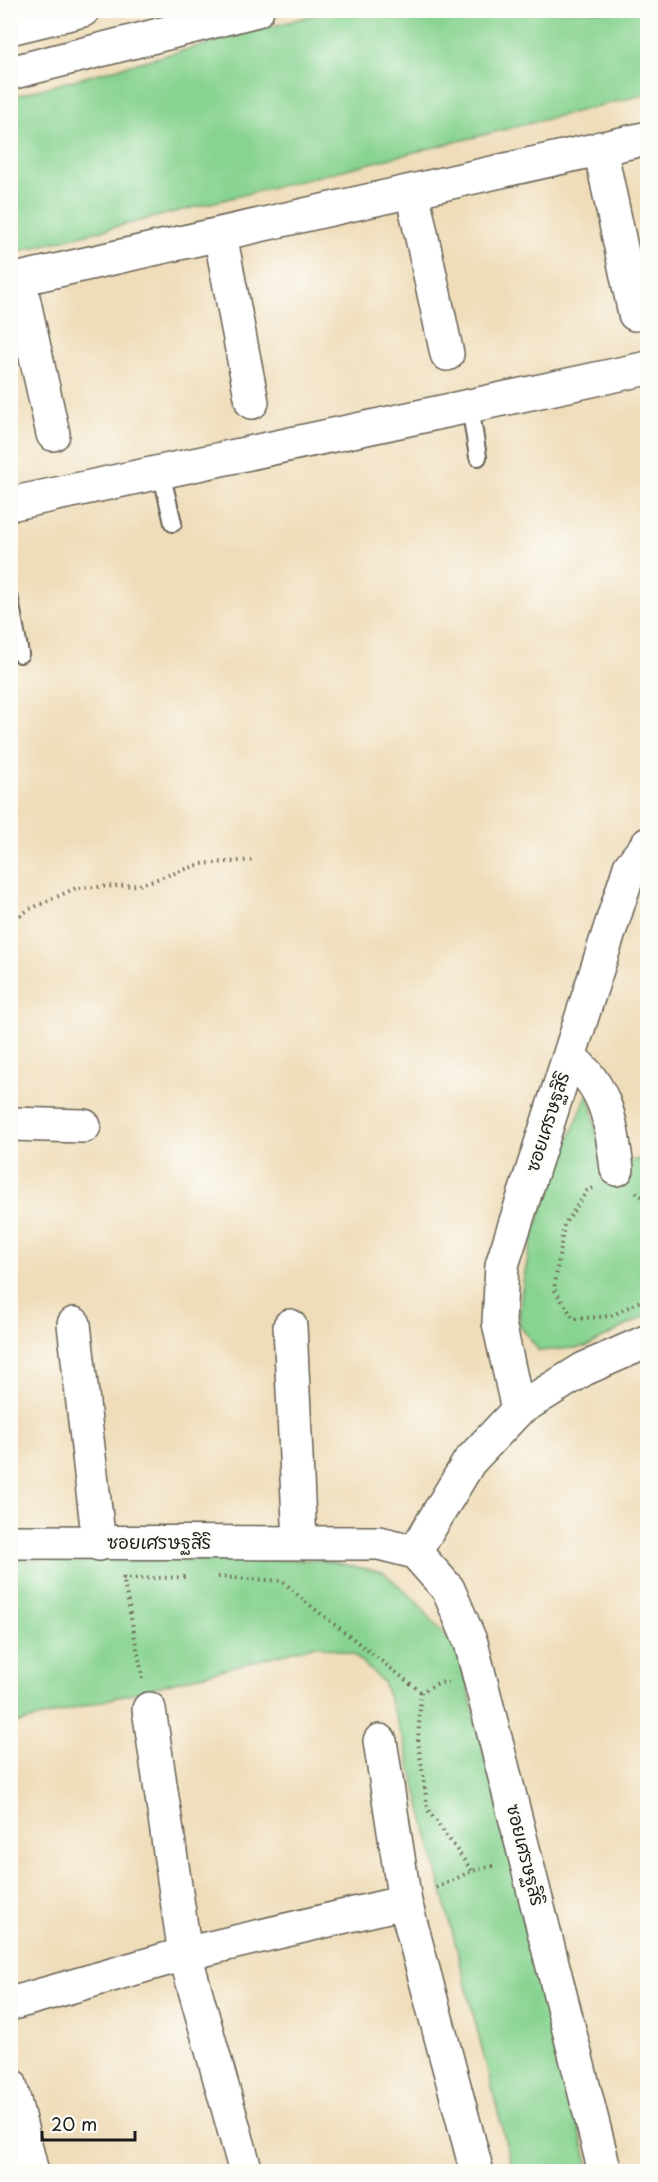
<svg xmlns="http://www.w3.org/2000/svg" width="658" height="2182" viewBox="0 0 658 2182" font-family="'Playpen Sans','Playpen Sans Thai',sans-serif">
<rect width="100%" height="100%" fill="#fdfcf7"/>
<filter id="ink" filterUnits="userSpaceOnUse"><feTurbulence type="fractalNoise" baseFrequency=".0167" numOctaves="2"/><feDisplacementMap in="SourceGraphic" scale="12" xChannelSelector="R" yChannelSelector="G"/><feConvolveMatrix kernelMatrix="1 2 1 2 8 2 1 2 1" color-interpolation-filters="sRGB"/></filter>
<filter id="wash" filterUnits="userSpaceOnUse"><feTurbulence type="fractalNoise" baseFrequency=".008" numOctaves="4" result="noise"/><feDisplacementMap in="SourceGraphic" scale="24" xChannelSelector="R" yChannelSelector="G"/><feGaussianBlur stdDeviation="1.35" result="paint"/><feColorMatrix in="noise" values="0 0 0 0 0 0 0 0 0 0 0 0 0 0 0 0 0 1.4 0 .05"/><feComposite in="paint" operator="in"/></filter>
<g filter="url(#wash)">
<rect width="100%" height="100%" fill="#efddba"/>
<!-- green -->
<path fill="#87d390" stroke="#527856" stroke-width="1.5" d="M329 11H647V94L11 253V97Z
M589 1090 603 1166 647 1158V1315L586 1347 539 1351 519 1325C521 1242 559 1166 589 1090Z
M11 1560H321L383 1572 417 1602 459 1653 590 2171H513L405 1745 383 1682 353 1654 316 1645 11 1725Z"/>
</g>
<g filter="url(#ink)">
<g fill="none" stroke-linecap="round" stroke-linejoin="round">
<!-- lane casing -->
<g stroke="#666053" stroke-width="20">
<path id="lane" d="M470 406 478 457
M161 472 173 523
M10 600 20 654"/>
</g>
<!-- street casing -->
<g stroke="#666053" stroke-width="36">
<path id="street" d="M10 28 83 10
M10 73 257 10
M600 148 635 314
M412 191 447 354
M220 234 252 402
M53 434 19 279 648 138
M10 504 648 368
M569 1057C608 1088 611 1123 617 1169
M10 1124 84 1126
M74 1324 99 1544
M290 1326 300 1543
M518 1410 499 1323 502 1265 630 867 648 844
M10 1542 379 1543 415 1552 448 1589 471 1643 605 2172
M415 1552 469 1462 518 1410 584 1369 648 1341
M149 1709 185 1954 246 2172
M380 1741 405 1902 477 2172
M10 2004 185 1954 405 1902
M10 2084 32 2172"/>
</g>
<!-- path -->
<path stroke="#666053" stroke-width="4" stroke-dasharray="1.5 4.5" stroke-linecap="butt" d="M10 922 30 909 76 888 139 885 201 864 254 860
M593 1188 587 1191 564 1225 554 1289 574 1319 611 1316 648 1297
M636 1192 648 1201
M123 1577 143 1679
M218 1577 283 1581 302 1599 421 1692
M123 1579 187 1577
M449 1682 438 1683 421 1692 418 1742 428 1810 472 1871
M436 1888 472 1871 496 1865"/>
<!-- lane -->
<use href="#lane" stroke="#fff" stroke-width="16"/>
<!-- street -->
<use href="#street" stroke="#fff" stroke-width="33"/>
</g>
</g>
<g text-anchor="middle" stroke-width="6" stroke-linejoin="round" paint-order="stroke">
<!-- street labels -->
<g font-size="18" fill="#1c1c1c" stroke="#fdfcf7">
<text transform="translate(548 1122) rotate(-72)" y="6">ซอยเศรษฐสิริ</text>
<text x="159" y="1549">ซอยเศรษฐสิริ</text>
<text transform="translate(525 1855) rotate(76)" y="6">ซอยเศรษฐสิริ</text>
</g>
</g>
<!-- margin -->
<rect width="658" height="2182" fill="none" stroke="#fdfcf7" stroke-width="36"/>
<!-- scale -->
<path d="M42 2131v9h93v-9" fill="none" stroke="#1c1c1c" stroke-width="3"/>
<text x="51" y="2131" font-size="18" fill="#1c1c1c" stroke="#fdfcf7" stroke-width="4.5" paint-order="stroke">20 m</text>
</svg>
